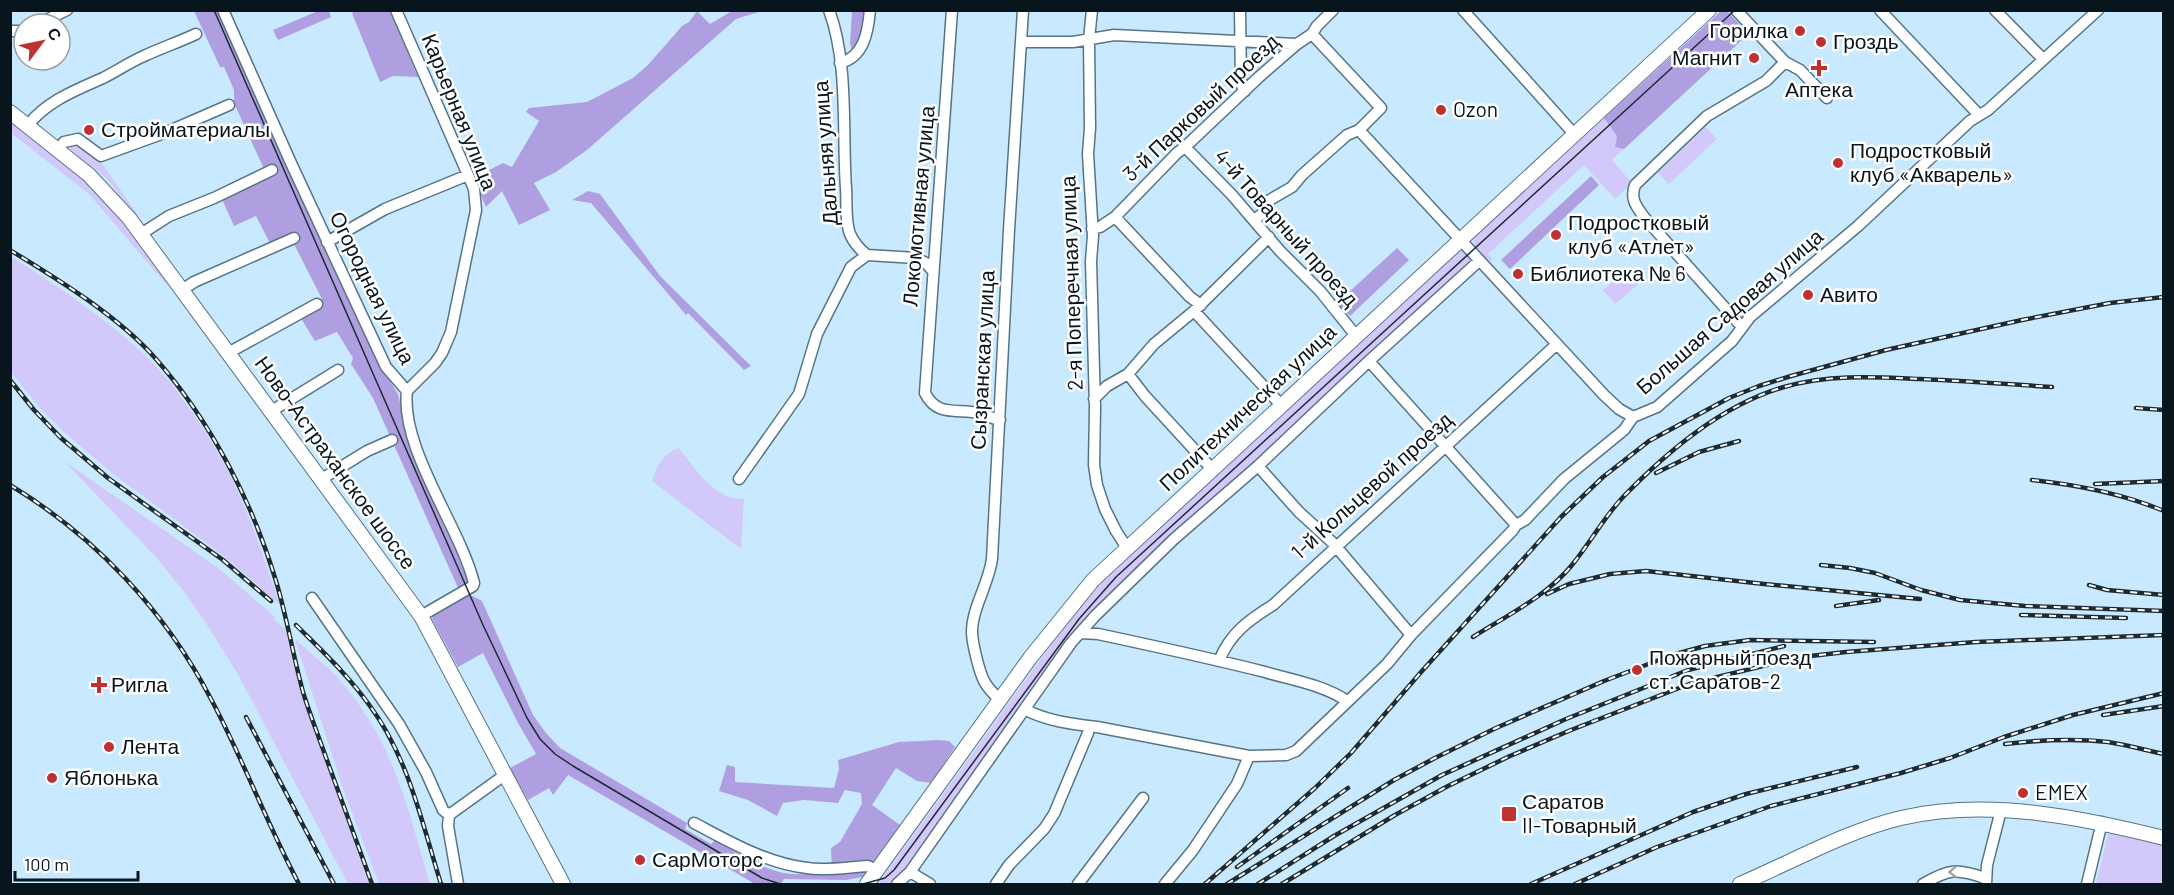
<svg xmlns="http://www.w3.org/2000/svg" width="2174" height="895" viewBox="0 0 2174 895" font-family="Barlow,sans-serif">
<rect width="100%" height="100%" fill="#c9eafe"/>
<!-- green -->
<path fill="#d3c8fa" d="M1604 118 1617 136 1616 147 1624 149 1612 160 1632 183 1615 199 1584 165 1488 254 1493 260 1487 261 1475 247 1473 239Z
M10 121 93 187 124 223 167 282 165 283 89 194 11 133Z
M1706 127 1717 139 1669 184 1658 173Z
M74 142 95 154 143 222 142 223 107 179 70 149 69 146Z
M1463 251 1472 259 1473 263 1092 616 912 863C900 876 896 884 878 884L1074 613 1111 572 1458 253Z
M10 256C60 287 108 320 150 360 179 389 212 439 231 477 251 517 265 562 280 605L225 557 112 473 65 433 39 407 11 372Z
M1629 268 1641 282 1615 304 1603 290Z
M679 448C696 469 714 500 744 499L741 549 652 481C658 465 662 454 679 448Z
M64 461 217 567 275 617 274 619 285 629 301 695 369 884H348L239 676 213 634 186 594 155 556Z
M295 639C310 653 324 663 338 678 395 743 406 804 430 884H379L342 786Z
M2111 833 2163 845V884H2096L2108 834Z"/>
<!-- forest -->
<path fill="#af9fe1" d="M356 10 390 11 418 77 393 76 380 82 352 13Z
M194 11H220L383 370 398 394 405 425 469 577 468 584 459 590 373 398 351 364 353 358 337 332 315 341 297 312 322 299 294 244 275 253 256 216 234 226 222 199 264 169 234 103V90L224 67H220Z
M318 11H329L331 17 278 40 273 30Z
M697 11 710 24 732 11H762L736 19 587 150 556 172 534 183 550 210 519 225 502 191 486 207 473 178 503 163 512 167 539 121 526 112 529 108 587 102 633 78 648 65 682 26 689 22Z
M852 11H867L864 29 856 50H852L850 44Z
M1721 11H1727L1744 29 1743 39 1624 149 1615 147 1617 136 1604 118Z
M1591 176 1599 185 1510 269 1501 260Z
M588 191 600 194 660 276 751 366 744 370 688 313 686 315 591 203 572 200Z
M1397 248 1409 260 1350 316 1337 303Z
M462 596H473L482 601 533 715 546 733 560 748 687 823 685 829 711 844 715 840C736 852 760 868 784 873 800 876 817 873 832 872L831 848 840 842 862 804 861 793 845 790 838 803 804 800 783 803 777 816 748 800 719 791 727 765 735 767V782L834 788 839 769 838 760 899 742 939 740 949 741 955 747 931 783 917 781 896 768 872 805 900 825 862 877 846 880 784 879 781 884H755L568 775 553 795 549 788 528 800 510 768 536 754 518 723 483 653 458 667 432 619 434 614Z"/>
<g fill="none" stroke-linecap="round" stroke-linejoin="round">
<!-- minor casing -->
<g stroke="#577486" stroke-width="13">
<path id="minor" d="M223 10 291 163 386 367 407 391
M396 10 468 175 474 189 476 210 451 332 442 353 435 363 407 391
M829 10C849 64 842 132 846 188 847 202 845 221 850 234 854 243 859 249 867 255
M952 10 925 393C938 419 959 407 982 414 988 416 993 419 1000 420
M1092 10 1089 39 1090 128 1088 154 1093 236 1091 261 1095 407 1094 465 1097 485 1105 509 1116 531 1127 548
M1240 10 1241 84 1245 91
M1463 10 1575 135
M1736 10 1785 62 1800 70 1827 98
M1880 10 1979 115
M1995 10 2043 59
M38 24 67 10
M10 31H24
M1021 42H1073L1114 35 1297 44
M840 63C864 57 868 32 870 10
M28 125C47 101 76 90 103 78 117 71 130 62 144 56 161 48 179 42 196 34
M1359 130 1604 395 1619 409 1633 417
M1185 147 1232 195 1280 251 1320 291 1357 337
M58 150 64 142 78 139 101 156 167 132 229 105
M1115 217 1190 297 1201 305
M1254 220 1262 214 1268 201 1292 187 1302 175 1347 135 1359 130 1381 108 1312 34
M1092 229 1100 227 1115 217 1177 153 1185 147 1259 77 1297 44 1312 34 1317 26 1333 10
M141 234 169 216 214 198 272 170
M327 242 385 209 468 175
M867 255 916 258 926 263 932 270
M182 290 194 282 294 238
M1194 311 1281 405
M1742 327 1644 217C1636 206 1630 199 1635 185L1707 116 1766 81 1785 62
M228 353 317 304
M1369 361 1516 525
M1128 374 1145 396 1212 469
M407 391C400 448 460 527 474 583L473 586 421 616
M1094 399 1107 386 1128 374 1154 344 1194 311 1269 237
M270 412 338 370
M1258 466 1299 512 1333 543 1411 635
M739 479 799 394 817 334 851 267 867 255
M320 480 367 451 392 440
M312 598 399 724 426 772 443 810 449 815 448 826 458 884
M1081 633 1098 634C1154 646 1210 658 1265 672 1292 680 1324 685 1347 701
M1219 661C1230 633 1249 620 1273 605L1557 344
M1000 700C985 686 982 680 977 660 975 652 972 641 972 632 972 608 989 583 992 559L1009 230 1023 10
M1026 710C1047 721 1073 724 1097 727L1249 756 1286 755 1296 751 1387 664 1411 635 1513 530 1516 525 1525 520 1564 479 1624 430 1633 417 1657 407 1732 341 1750 317 1858 226 1970 121 1988 110 2098 10
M449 815 506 774
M694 823C730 842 766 863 807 868 826 871 848 867 868 866L876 870
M910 872 930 884
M897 884 910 872 1071 643 1095 616 1174 539 1258 466 1369 361 1479 261
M996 884 1009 865 1044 829 1054 814 1088 733 1089 726
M1078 884 1143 798
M1165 884 1193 850 1237 784 1249 756
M1923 884C1949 869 1956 868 1985 878
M1986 884 1987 865 2001 810
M2087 884 2102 822"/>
</g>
<!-- major casing -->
<g stroke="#577486" stroke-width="16">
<path id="major" d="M10 112 89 175 129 218 421 616 563 884
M867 884 1030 658 1093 580 1709 10
M1740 884C1792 862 1846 831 1901 818 1987 798 2080 817 2164 838"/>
</g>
<!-- minor -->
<use href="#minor" stroke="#fff" stroke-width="10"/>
<!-- major -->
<use href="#major" stroke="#fff" stroke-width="14"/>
<!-- tram -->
<path stroke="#1d2b33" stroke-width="1.5" d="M214 10 483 625 527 718 540 739 555 754 573 766 762 878 780 884
M863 884 885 878 894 870 1079 619 1116 577 1735 10"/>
<!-- rail casing -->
<g stroke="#1d2b33" stroke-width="4.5">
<path id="rail" d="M10 250C59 280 118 316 156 359 211 422 252 501 276 581 287 618 293 655 303 692 309 712 317 732 324 752 340 796 356 840 372 884
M10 380 34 410 61 438 108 478 223 560 271 601
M2136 408 2164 410
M1656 473 1699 452 1739 441
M2032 480C2078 485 2121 493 2164 511
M2095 484 2164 481
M10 485C96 537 165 611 211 699 243 759 267 824 299 884
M1821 565 1850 568 1875 573 1921 590 1960 600 2025 606 2164 611
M2089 585 2107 590 2164 595
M1547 594 1569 584 1610 574 1646 571 1764 584 1920 599
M1836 606 1879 600
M2021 615 2126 618
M296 625C322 651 349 676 370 706 409 759 422 823 441 884
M1473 637C1506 616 1547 596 1572 565 1590 543 1604 517 1624 496 1668 451 1722 405 1784 387 1829 374 1875 377 1920 379 1964 381 2008 384 2052 387
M2103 715 2164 706
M246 717 334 884
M2005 744C2039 740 2074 738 2108 742 2127 745 2145 750 2164 754
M1237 867 1348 788
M1205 884 1315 788 1351 753 1422 671 1561 517 1603 477 1649 441 1729 398 1759 386 1791 376 1886 350 2022 320 2110 303 2164 297
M1227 884 1394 780 1435 758 1496 728 1604 681 1672 655 1705 646 1750 640 1874 642
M1258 884 1334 836 1442 775 1566 719 1688 670 1784 646
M1282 884 1395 815 1448 786 1510 756 1571 730 1692 683 1801 657 1846 652 1976 642 2164 635
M1531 884 1693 812 1746 794 1857 767
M1575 884 1657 847 1771 806 1901 773 1950 758 2004 737 2073 715 2164 693"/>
</g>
<!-- rail -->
<use href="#rail" stroke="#fff" stroke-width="2" stroke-dasharray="7" stroke-linecap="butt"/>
</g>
<!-- one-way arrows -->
<defs><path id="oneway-chevron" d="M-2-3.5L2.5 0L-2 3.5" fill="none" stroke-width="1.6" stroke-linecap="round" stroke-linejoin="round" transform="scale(1.5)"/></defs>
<use stroke="#9da1a4" href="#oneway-chevron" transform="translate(1953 872) rotate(178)"/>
<!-- markers -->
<g fill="#bf3033" stroke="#fff" stroke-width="2">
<circle cx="1800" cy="31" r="6"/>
<circle cx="1821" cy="42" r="6"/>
<circle cx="1754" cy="58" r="6"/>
<path d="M1816 59h6v6h6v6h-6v6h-6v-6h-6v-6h6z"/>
<circle cx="1441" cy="110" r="6"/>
<circle cx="89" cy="130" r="6"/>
<circle cx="1838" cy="163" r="6"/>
<circle cx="1556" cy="235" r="6"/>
<circle cx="1518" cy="274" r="6"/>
<circle cx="1808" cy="295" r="6"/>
<circle cx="1637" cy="670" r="6"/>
<path d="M96 676h6v6h6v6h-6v6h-6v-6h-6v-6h6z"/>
<circle cx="109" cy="747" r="6"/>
<circle cx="52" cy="778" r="6"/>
<circle cx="2023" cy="793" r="6"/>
<rect x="1501" y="806" width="16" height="16" rx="3"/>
<circle cx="640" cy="860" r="6"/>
</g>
<g text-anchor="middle" stroke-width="5" stroke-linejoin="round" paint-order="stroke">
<!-- poi labels -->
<g font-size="21" fill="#09151c" stroke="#fff" text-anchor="start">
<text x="1788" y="38" text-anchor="end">Горилка</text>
<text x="1833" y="49">Гроздь</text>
<text x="1742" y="65" text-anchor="end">Магнит</text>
<text x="1819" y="97" text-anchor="middle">Аптека</text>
<text x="1453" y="117">Ozon</text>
<text x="101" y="137">Стройматериалы</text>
<text x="1850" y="158">Подростковый<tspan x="1850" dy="24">клуб «Акварель»</tspan></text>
<text x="1568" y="230">Подростковый<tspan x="1568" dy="24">клуб «Атлет»</tspan></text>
<text x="1530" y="281">Библиотека № 6</text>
<text x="1820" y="302">Авито</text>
<text x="1649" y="665">Пожарный поезд<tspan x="1649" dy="24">ст. Саратов-2</tspan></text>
<text x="111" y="692">Ригла</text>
<text x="121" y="754">Лента</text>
<text x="64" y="785">Яблонька</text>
<text x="2035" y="800">EMEX</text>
<text x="1522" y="809">Саратов<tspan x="1522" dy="24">II-Товарный</tspan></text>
<text x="652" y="867">СарМоторс</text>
</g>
<!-- street labels -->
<g font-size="21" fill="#09151c" stroke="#fff">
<text transform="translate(1201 108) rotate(-43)" y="7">3-й Парковый проезд</text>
<text transform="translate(459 112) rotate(68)" y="7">Карьерная улица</text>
<text transform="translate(826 153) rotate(-94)" y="7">Дальняя улица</text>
<text transform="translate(919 206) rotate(-85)" y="7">Локомотивная улица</text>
<text transform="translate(1286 228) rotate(48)" y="7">4-й Товарный проезд</text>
<text transform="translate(1072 283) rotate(-92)" y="7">2-я Поперечная улица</text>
<text transform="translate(372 288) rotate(64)" y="7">Огородная улица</text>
<text transform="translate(1730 312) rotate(-41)" y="7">Большая Садовая улица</text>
<text transform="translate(983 360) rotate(-87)" y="7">Сызранская улица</text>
<text transform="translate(1248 408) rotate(-43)" y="7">Политехническая улица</text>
<text transform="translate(335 463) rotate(54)" y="7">Ново-Астраханское шоссе</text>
<text transform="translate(1372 486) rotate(-42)" y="7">1-й Кольцевой проезд</text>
</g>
</g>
<!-- border -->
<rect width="2174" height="895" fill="none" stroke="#09151c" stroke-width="24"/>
<!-- north arrow -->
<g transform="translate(42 42) rotate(58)"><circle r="28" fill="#ffffff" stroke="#9da1a4" stroke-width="1.5"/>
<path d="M0-4.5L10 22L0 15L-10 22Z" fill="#bf3033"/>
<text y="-9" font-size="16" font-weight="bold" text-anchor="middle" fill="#09151c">С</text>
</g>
<!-- scale -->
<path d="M15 871v9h123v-9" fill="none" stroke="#09151c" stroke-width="3"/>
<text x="24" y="871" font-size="18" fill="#09151c" stroke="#ffffff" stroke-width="4.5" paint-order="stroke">100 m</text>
</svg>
